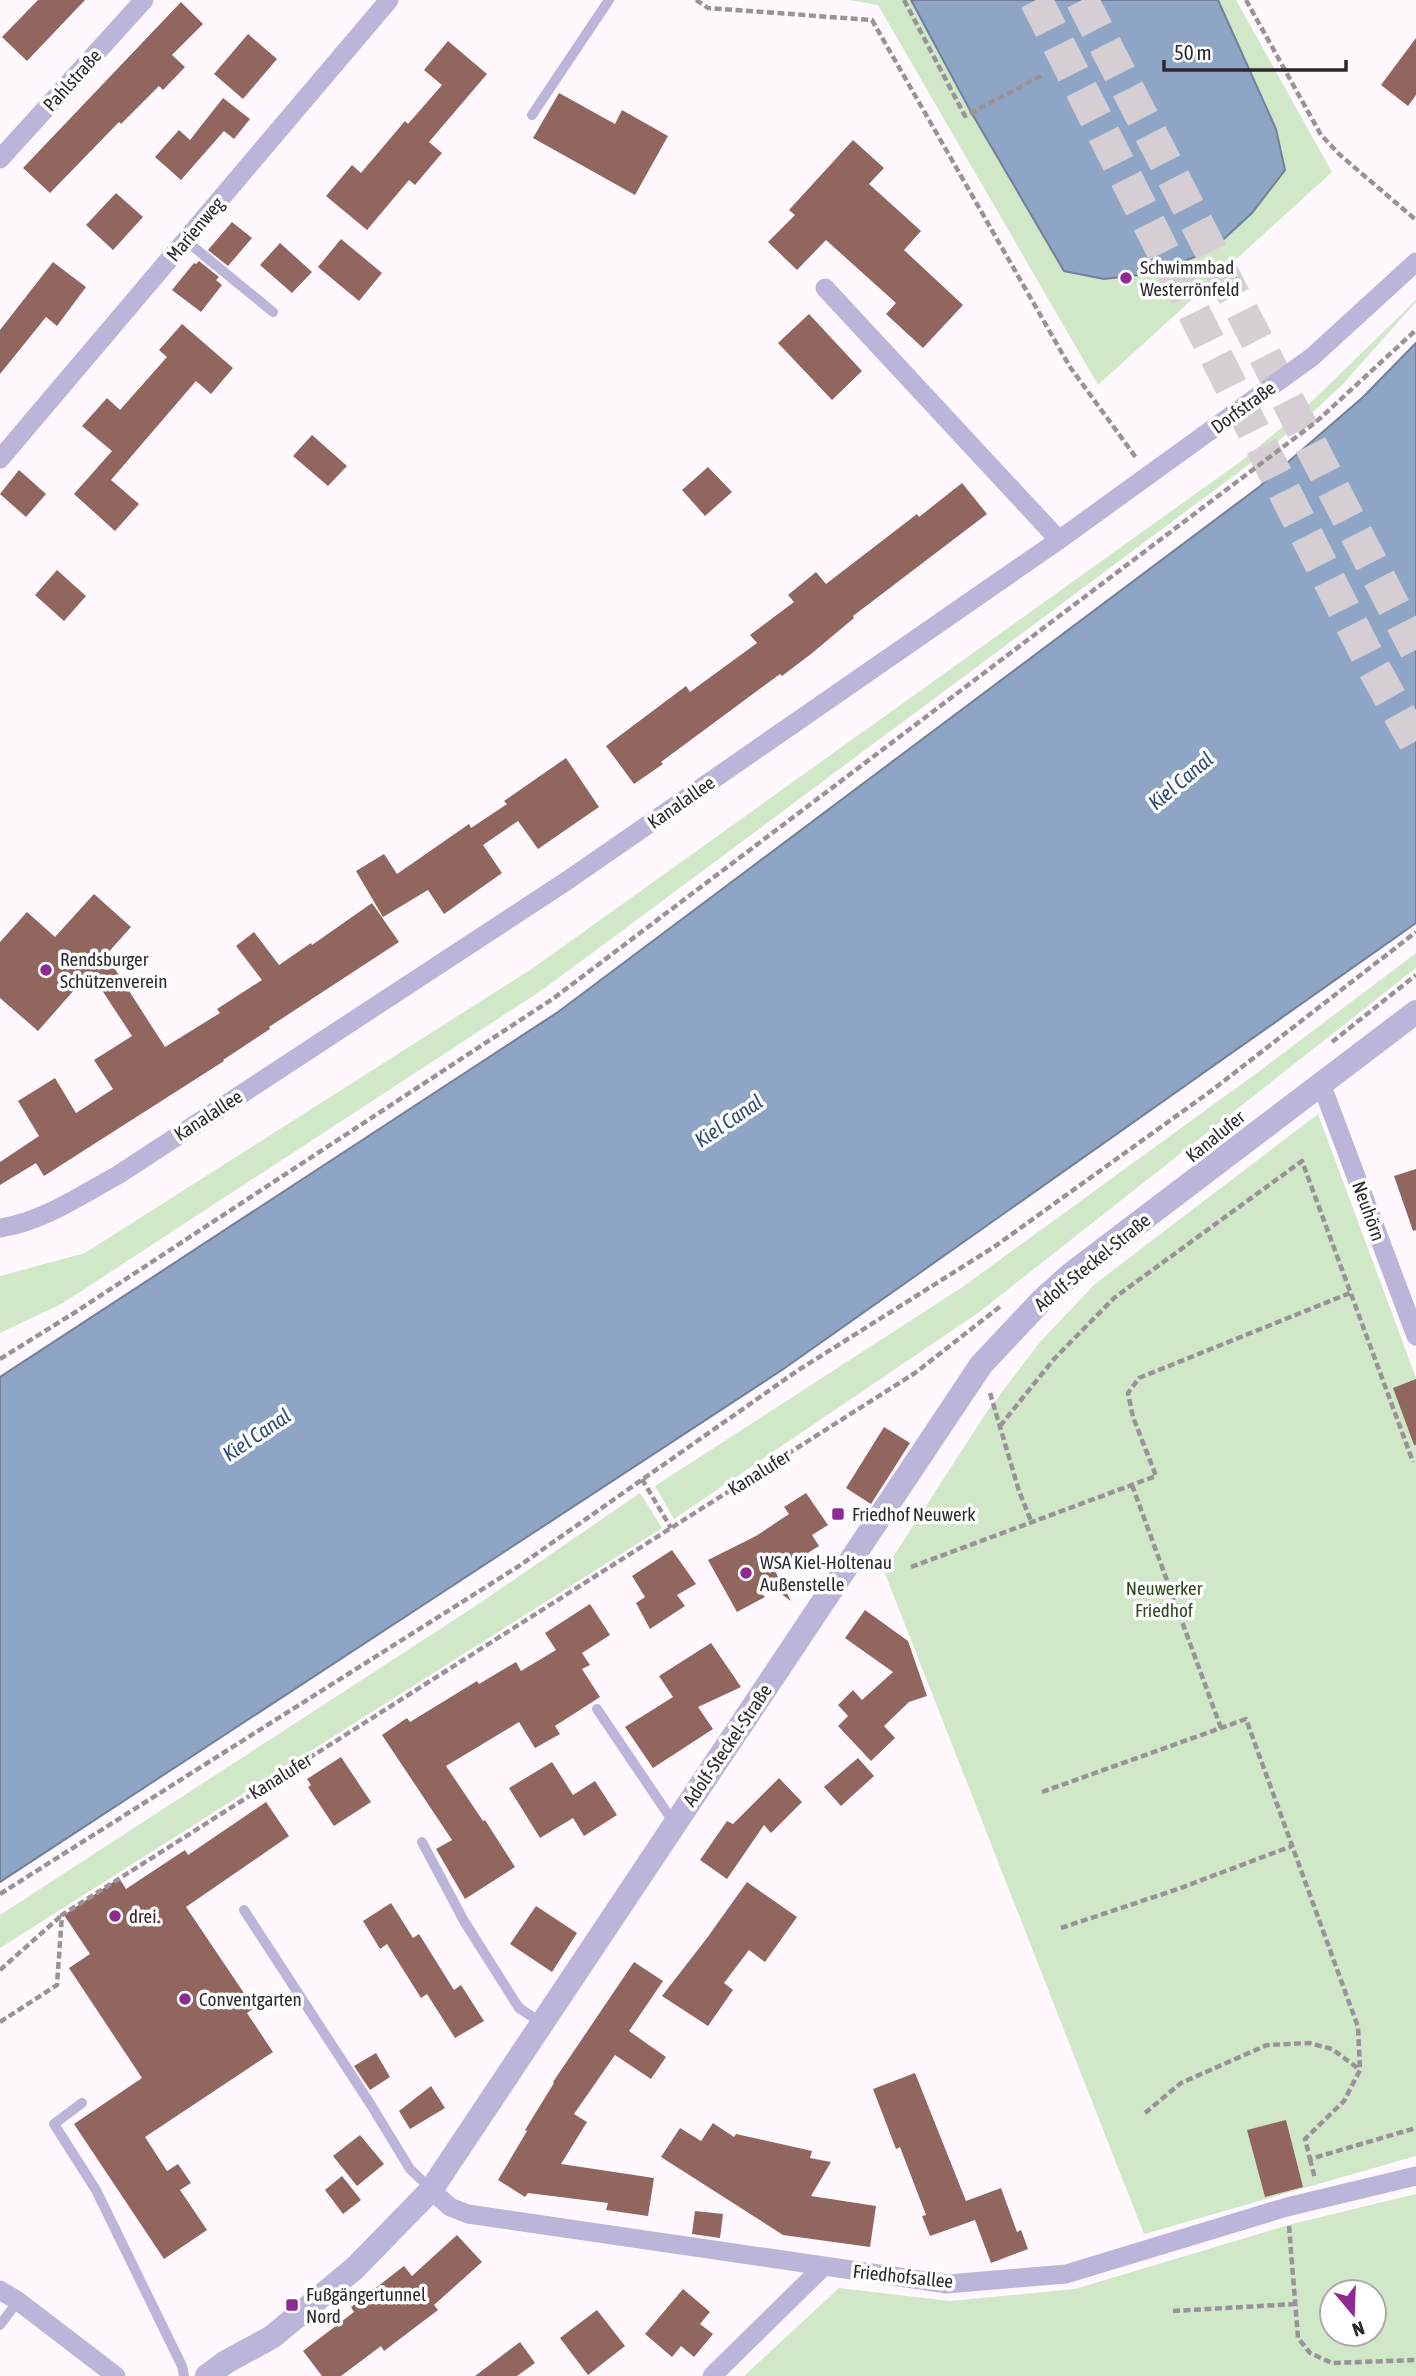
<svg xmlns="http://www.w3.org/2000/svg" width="1416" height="2376" viewBox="0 0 1416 2376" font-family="'Asap Condensed',sans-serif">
<rect width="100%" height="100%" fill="#fff8fe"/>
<!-- green -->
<path fill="#d0e8c7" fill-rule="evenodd" d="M849 0H1236L1332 172 1098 385 878 5Z
M1416 300V302L1342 385 1310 415 1247 466 545 988 63 1303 0 1333V1276L85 1253 533 968 1244 459 1307 406Z
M1416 953V968L978 1313 674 1519 655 1486 961 1288 1254 1075Z
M1318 1114 1416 1378V2156L1144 2234 884 1571 986 1413 1040 1342 1095 1284Z
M640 1493 662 1528 0 1948V1915L474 1607Z
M1416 2194V2376H744L839 2288 950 2301 1075 2289 1292 2224ZM1332 2292H1374V2334H1332Z"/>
<!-- water -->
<path fill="#8fa5c6" stroke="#728099" stroke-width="2" d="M911 0H1218L1276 129 1285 170 1252 213 1212 250 1155 273 1104 279 1064 271 971 112Z
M1416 343V923L782 1370 0 1882V1377L558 1012 1259 487 1362 398Z"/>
<!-- building -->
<path fill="#90665f" d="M38 0H85L27 61 2 37Z
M181 2 203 24 172 55 185 67 163 90 159 86 121 124 119 122 50 193 23 168Z
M248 34 277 59 243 99 214 74Z
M1416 38V95L1408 106 1381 85Z
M448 41 487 74 429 142 442 153 415 185 409 180 367 230 326 196 352 165 361 173 405 121 408 124 442 85 424 70Z
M559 93 615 124 622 110 668 136 635 195 533 138Z
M223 98 250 119 234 139 224 131 181 180 155 157 179 130 190 140Z
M853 140 884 168 869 184 921 231 904 250 963 305 923 348 886 314 896 303 826 240 797 270 768 242 795 215 789 210Z
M116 193 143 217 113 250 86 225Z
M232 222 252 238 228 266 208 250Z
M341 239 382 273 359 301 318 267Z
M280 243 312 272 292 293 260 265Z
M199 261 219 277 216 280 222 285 201 312 172 290 194 263 196 264Z
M53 262 86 287 57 326 46 317 0 374V330Z
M809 314 862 371 832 400 778 343Z
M182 324 233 368 211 394 196 381 111 480 139 504 115 531 74 494 112 451 82 426 107 398 120 410 167 357 159 350Z
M312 435 347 466 328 486 293 456Z
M708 467 732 492 705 516 682 490Z
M19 470 46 494 26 517 0 494Z
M962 483 987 514 853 616 854 618 811 654 782 676 780 674 661 762 663 764 634 784 606 746 686 686 690 692 757 643 750 635 794 602 788 595 816 572 826 584 917 514 919 517Z
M57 570 86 596 64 621 35 595Z
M566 758 599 807 538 849 518 821 483 845 502 873 444 914 428 890 383 917 356 871 384 854 397 874 469 824 471 828 507 804 504 801Z
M94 894 131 927 106 955 165 1047 220 1013 217 1009 262 980 236 946 254 932 279 965 311 943 312 945 372 903 399 942 269 1027 270 1029 223 1060 224 1061 44 1176 36 1163 0 1185V1162L39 1136 18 1101 55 1078 76 1113 113 1089 94 1060 132 1036 90 972 38 1031 0 998V942L27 912 55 937Z
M1416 1169V1230L1413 1231 1394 1176Z
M1416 1379V1445H1414L1393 1388Z
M884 1427 910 1443 871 1504 846 1488Z
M806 1493 828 1525 812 1535 819 1546 776 1573 791 1601 766 1583 759 1591 765 1597 737 1612 708 1560 756 1536 789 1514 784 1507Z
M672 1550 696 1584 677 1595 685 1606 650 1629 636 1603 645 1597 632 1576Z
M590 1604 610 1635 582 1653 590 1665 582 1669 600 1697 555 1726 560 1734 535 1748 519 1722 446 1766 483 1821 485 1820 515 1867 465 1899 436 1849 452 1840 382 1735 407 1718 410 1722 477 1681 479 1684 516 1662 521 1671 556 1650 545 1633Z
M865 1610 908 1641 927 1696 909 1702 884 1726 895 1738 871 1761 838 1726 848 1716 838 1705 853 1690 862 1700 893 1672 845 1638Z
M711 1643 741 1687 698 1707 713 1729 653 1768 625 1727 673 1697 659 1676Z
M341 1757 371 1802 334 1826 308 1787 311 1785 307 1779Z
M858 1758 874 1776 841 1806 824 1787Z
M552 1762 573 1795 595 1781 617 1815 584 1836 573 1818 540 1838 509 1788Z
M779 1778 802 1802 771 1833 764 1825 727 1879 700 1860 727 1821 733 1824Z
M266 1802 289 1836 186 1907 254 2008 247 2013 273 2052 145 2137 167 2171 178 2164 191 2183 180 2190 207 2230 164 2259 74 2124 142 2078 69 1968 90 1954 64 1915 119 1878 126 1889 185 1850 188 1855Z
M747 1882 797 1917 765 1962 749 1950 724 1983 733 1990 708 2026 662 1996 707 1938Z
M391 1903 413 1938 419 1934 454 1990 461 1985 484 2021 455 2038 427 1994 421 1998 387 1944 380 1949 363 1921Z
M536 1906 577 1933 552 1972 510 1944Z
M634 1962 663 1981 629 2031 666 2057 651 2079 615 2055 574 2114 587 2122 561 2164 654 2178 648 2216 606 2210 608 2203 528 2193 525 2197 498 2180 527 2131 525 2130 554 2083 553 2082Z
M376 2053 390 2077 370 2090 354 2066Z
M915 2073 966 2201 1001 2188 1017 2232 1021 2230 1028 2249 991 2263 975 2220 930 2236 922 2216 926 2215 900 2147 896 2149 873 2089Z
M431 2086 445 2108 410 2129 399 2111Z
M1286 2120 1303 2187 1265 2197 1247 2130Z
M713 2123 734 2137 736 2134 812 2151 810 2158 831 2162 811 2196 876 2206 870 2247 783 2235 661 2157 680 2128 701 2141Z
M360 2135 384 2164 357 2186 333 2156Z
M342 2176 361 2200 343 2214 325 2190Z
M695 2211 723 2214 720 2238 692 2234Z
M457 2235 482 2262 434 2305 438 2310 384 2351 381 2346 341 2376H322L303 2351 354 2312 351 2307 404 2266 412 2276Z
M683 2289 710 2312 700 2324 713 2334 694 2357 681 2346 672 2357 645 2334Z
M597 2310 625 2346 588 2375 560 2338Z
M520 2342 535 2363 517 2376H475Z"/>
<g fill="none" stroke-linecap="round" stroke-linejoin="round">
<!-- trunk-tunnel -->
<path stroke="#d5cfd5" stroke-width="33" stroke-dasharray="33 17" stroke-linecap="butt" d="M1036 0 1372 665 1416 744
M1082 0 1416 650"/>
<!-- path -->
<path stroke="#999399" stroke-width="4.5" stroke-dasharray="7 3.5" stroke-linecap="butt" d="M696 0 708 8 872 20 1070 367 1137 459
M904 0 965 116 1041 76
M1246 0 1321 135 1340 155 1416 220
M1332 1042 1416 975
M0 1359 74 1313 554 998 1316 422 1416 330
M990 1393 1019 1491 1031 1521
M1000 1426 1054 1359 1114 1298 1302 1161 1413 1462
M642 1479 671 1528
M1132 1485 1221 1728
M911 1567 1156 1476 1133 1417 1128 1393 1139 1378 1350 1293
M1042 1792 1246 1719 1358 2027 1360 2070 1344 2101 1305 2139 1310 2159 1416 2128
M0 1894 519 1566 797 1371 994 1247 1211 1091 1416 932
M1061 1928 1178 1889 1292 1846
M0 1970 62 1915
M0 2022 57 1985 62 1915 915 1373 1002 1305
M1145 2113 1181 2083 1267 2045 1309 2043 1332 2049 1359 2069
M1310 2159 1315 2179
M1289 2226 1298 2338 1310 2353 1332 2363 1416 2360
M1173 2311 1295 2304"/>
<!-- service -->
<path stroke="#bcb5da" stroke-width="10" d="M532 115 609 0
M185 240 273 312
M597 1709 674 1823
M422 1842 464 1921 519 2008 540 2022
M244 1910 371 2105 410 2169 431 2189
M82 2103 54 2124 96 2190 182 2366 184 2376
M0 2325 18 2301"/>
<!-- minor -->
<path stroke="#bcb5da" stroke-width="19" d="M0 159 144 0
M825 288 1059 540
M0 459 389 0
M1322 1086 1416 1336
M0 1228C42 1222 81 1195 118 1175L568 880 1059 540 1312 357 1416 262
M431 2190 450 2207 468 2214 947 2284 1066 2274 1287 2207 1416 2176
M0 2290 18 2301 116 2376
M712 2376 823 2267"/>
<!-- tertiary -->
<path stroke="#bcb5da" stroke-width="24" d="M207 2376 226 2362 272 2337 355 2268 431 2190 981 1365 1042 1300 1071 1274 1416 1012"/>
</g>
<!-- markers -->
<g fill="#8d2b92" stroke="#fff" stroke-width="2.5">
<circle cx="1126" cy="278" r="7"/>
<circle cx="46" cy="970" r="7"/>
<rect x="831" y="1507" width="14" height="14" rx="3.5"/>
<circle cx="746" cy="1573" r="7"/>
<circle cx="115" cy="1916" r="7"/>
<circle cx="185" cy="1999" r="7"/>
<rect x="285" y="2298" width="14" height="14" rx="3.5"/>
</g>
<g text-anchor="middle" stroke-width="7" stroke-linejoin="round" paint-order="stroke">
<!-- street labels -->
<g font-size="19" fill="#2f292f" stroke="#fff">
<text transform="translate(72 80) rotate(-48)" y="7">Pahlstraße</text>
<text transform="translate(195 229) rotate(-50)" y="7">Marienweg</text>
<text transform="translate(1243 407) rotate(-36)" y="7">Dorfstraße</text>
<text transform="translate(681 802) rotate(-35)" y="7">Kanalallee</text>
<text transform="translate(208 1115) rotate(-33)" y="7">Kanalallee</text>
<text transform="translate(1215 1136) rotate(-39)" y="7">Kanalufer</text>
<text transform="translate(1369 1211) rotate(70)" y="7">Neuhörn</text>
<text transform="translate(1092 1262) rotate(-39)" y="7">Adolf-Steckel-Straße</text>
<text transform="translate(759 1472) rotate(-32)" y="7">Kanalufer</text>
<text transform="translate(727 1745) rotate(-56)" y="7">Adolf-Steckel-Straße</text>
<text transform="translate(280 1776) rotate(-32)" y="7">Kanalufer</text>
<text transform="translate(903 2276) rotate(6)" y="7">Friedhofsallee</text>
</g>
<!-- poi labels -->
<g font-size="19" fill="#2f292f" stroke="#fff" text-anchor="start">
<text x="1140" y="274">Schwimmbad<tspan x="1140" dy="22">Westerrönfeld</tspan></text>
<text x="60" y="966">Rendsburger<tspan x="60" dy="22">Schützenverein</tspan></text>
<text x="852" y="1521">Friedhof Neuwerk</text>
<text x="760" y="1569">WSA Kiel-Holtenau<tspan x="760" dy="22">Außenstelle</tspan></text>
<text x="129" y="1923">drei.</text>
<text x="199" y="2006">Conventgarten</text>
<text x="306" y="2301">Fußgängertunnel<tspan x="306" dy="22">Nord</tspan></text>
</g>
<!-- park labels -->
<g font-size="19" fill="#284b1b" stroke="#fff">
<text x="1164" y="1595">Neuwerker<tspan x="1164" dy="22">Friedhof</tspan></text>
</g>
<!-- water labels -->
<g font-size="21" font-style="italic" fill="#2e4c7a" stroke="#fff">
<text transform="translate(1181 781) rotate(-40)" y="7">Kiel Canal</text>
<text transform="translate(729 1121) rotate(-34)" y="7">Kiel Canal</text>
<text transform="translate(257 1435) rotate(-34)" y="7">Kiel Canal</text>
</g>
</g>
<!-- north arrow -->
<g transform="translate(1353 2313) rotate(161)"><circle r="33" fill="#ffffff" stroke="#aca9ac" stroke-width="2"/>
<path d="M0-5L12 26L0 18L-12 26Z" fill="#8d2b92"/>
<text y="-10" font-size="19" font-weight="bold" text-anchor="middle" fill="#2f292f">N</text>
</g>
<!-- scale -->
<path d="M1164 60v10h182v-10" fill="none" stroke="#2f292f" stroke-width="3.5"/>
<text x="1174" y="60" font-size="21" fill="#2f292f" stroke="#ffffff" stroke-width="5" paint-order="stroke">50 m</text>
</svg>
